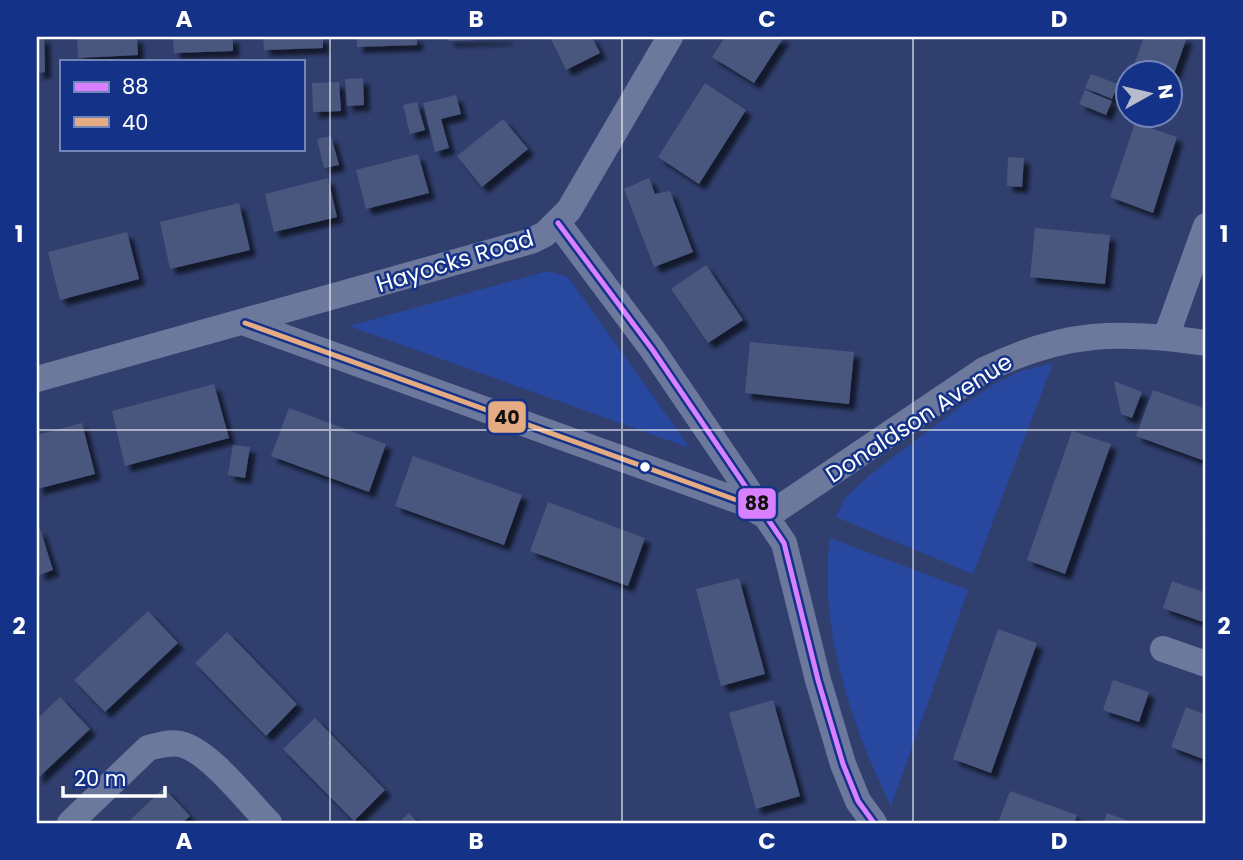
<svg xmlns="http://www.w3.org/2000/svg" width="1243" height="860" viewBox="0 0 1243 860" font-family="Poppins,sans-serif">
<defs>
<filter id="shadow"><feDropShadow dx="6" dy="6" stdDeviation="2" flood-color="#0009"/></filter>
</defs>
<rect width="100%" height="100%" fill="#303f6e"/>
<!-- green -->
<path fill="#2848a0" d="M548 271 568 277 690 448 349 326Z
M1053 363 973 574 836 517 845 498 871 474 961 406 998 382 1022 371Z
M830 538 968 590 891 806C852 726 818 628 830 538Z"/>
<!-- building -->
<path fill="#4a577d" filter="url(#shadow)" d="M37 37H44L45 72 37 73Z
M77 37H137L138 55 78 58Z
M173 37H233V51L174 53Z
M263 37H323V48L264 50Z
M357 37H417V45L357 47Z
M448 37H507V39L448 41Z
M550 37H592L600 53 566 70Z
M725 37H784L754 83 712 57Z
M1144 37H1187L1170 85V74H1131Z
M1091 74 1118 84 1112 99 1085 88Z
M363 78 364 105 347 106 345 79Z
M339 82 341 111 313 112 312 83Z
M705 83 746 110 699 184 658 157Z
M1085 90 1112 101 1106 115 1079 104Z
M456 95 461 114 441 119 449 148 435 152 423 103Z
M417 102 425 130 410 134 403 105Z
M503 119 528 149 482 187 457 156Z
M1135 123 1177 137 1153 213 1110 197Z
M331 136 339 165 324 168 317 139Z
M418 154 429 193 366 209 356 170Z
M1008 157 1024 158 1022 187 1007 186Z
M328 178 337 217 274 232 265 194Z
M649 178 655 194 670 191 693 252 654 267 624 189Z
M239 203 250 250 170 269 160 222Z
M1035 228 1110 235 1105 284 1030 277Z
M127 232 139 279 60 300 48 252Z
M706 265 743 320 708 343 671 289Z
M750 342 854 352 849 404 745 393Z
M1114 381 1142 392 1132 418 1121 414Z
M214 384 229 438 125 466 112 411Z
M1153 390 1206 409V447L1202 460 1136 436Z
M289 408 386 444 369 492 271 456Z
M82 423 95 474 37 489V435Z
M1072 431 1111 444 1065 574 1027 560Z
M233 445 250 447 245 478 228 475Z
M413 456 522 495 504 545 395 506Z
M548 502 645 538 628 586 530 551Z
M1205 514H1206V531L1202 530Z
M40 529 53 570 39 575 37 530Z
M739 578 765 674 721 686 696 589Z
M1172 581 1206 593V623L1163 608Z
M148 611 178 643 105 712 74 680Z
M998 629 1037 643 991 773 953 759Z
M227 632 297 704 266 736 195 663Z
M1113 680 1149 692 1139 722 1103 710Z
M60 697 90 729 37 779V719Z
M773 700 800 796 756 809 729 713Z
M1186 707 1206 715V760L1171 747Z
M315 718 385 790 354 821 283 749Z
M164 788 190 816 182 823H127Z
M1010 791 1077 815 1074 823H998Z
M409 813 418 823H398Z
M1107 813 1134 823H1103Z"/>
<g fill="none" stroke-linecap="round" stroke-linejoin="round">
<!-- street -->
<path stroke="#6c789c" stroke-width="26" d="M558 223 652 349 784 543 818 680 843 764 858 801 874 823
M245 323 742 502 762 514
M1166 337 1206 226
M37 379 531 241 545 234 569 210 670 37
M766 517 984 370C1064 331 1120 330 1206 343
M1163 649 1206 664
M70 823 148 748C159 745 169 742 180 744 209 750 248 802 269 823"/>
<!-- bus-1 casing -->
<g stroke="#153289" stroke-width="10">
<path id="bus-1" d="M558 223 652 349 784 543 818 680 843 764 858 801 874 823"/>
</g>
<!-- bus-2 casing -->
<g stroke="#153289" stroke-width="10">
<path id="bus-2" d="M245 323 742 502 766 517"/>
</g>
<!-- bus-1 -->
<use href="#bus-1" stroke="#d880ff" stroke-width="5"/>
<!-- bus-2 -->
<use href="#bus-2" stroke="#e5ac83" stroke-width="5"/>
</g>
<!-- grid -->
<path fill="none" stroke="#fff" stroke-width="2" stroke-opacity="0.55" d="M330 37V823M622 37V823M913 37V823M37 430H1206"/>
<!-- markers -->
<circle fill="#fff" stroke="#153289" stroke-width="2.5" cx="645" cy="467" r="6"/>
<g text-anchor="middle" stroke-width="5" stroke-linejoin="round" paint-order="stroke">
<!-- street labels -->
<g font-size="23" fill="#fff" stroke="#153289">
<text transform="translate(455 261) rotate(-17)" y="8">Hayocks Road</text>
<text transform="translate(919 418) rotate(-33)" y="8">Donaldson Avenue</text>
</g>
</g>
<g stroke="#153289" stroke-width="2.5">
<rect x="487" y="400" width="40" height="34" rx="7" fill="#e5ac83"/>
<rect x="737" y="487" width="40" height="33" rx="7" fill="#d880ff"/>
</g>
<g font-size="19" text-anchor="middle" font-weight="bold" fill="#111">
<text x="507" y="424">40</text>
<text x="757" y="510">88</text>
</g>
<!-- border -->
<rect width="1243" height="860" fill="none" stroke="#153289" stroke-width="77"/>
<!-- legend -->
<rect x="60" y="60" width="245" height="91" fill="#153289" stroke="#7384b8" stroke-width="2"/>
<rect x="74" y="82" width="35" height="10" fill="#d880ff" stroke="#7384b8" stroke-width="2"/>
<text x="122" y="94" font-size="21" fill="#ffffff">88</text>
<rect x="74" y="117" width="35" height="10" fill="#e5ac83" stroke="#7384b8" stroke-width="2"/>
<text x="122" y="130" font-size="21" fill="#ffffff">40</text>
<!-- north arrow -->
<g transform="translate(1149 94) rotate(82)"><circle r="33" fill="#153289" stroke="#7384b8" stroke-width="2"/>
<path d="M0-5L12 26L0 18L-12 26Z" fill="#b7bccc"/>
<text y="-10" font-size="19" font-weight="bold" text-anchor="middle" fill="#ffffff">N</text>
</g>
<!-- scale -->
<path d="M63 786v10h102v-10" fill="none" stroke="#ffffff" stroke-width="3.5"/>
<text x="74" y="786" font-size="21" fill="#ffffff" stroke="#153289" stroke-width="5" paint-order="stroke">20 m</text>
<rect x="38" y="38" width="1166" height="784" fill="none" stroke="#fff" stroke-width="2.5"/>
<g font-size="23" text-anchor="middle" font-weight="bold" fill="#fff">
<text x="184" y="27">A</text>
<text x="476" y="27">B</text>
<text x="767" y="27">C</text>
<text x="1059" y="27">D</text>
<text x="19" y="242">1</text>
<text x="1224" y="242">1</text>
<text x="19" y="634">2</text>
<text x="1224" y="634">2</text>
<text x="184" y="849">A</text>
<text x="476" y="849">B</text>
<text x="767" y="849">C</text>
<text x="1059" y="849">D</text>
</g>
</svg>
